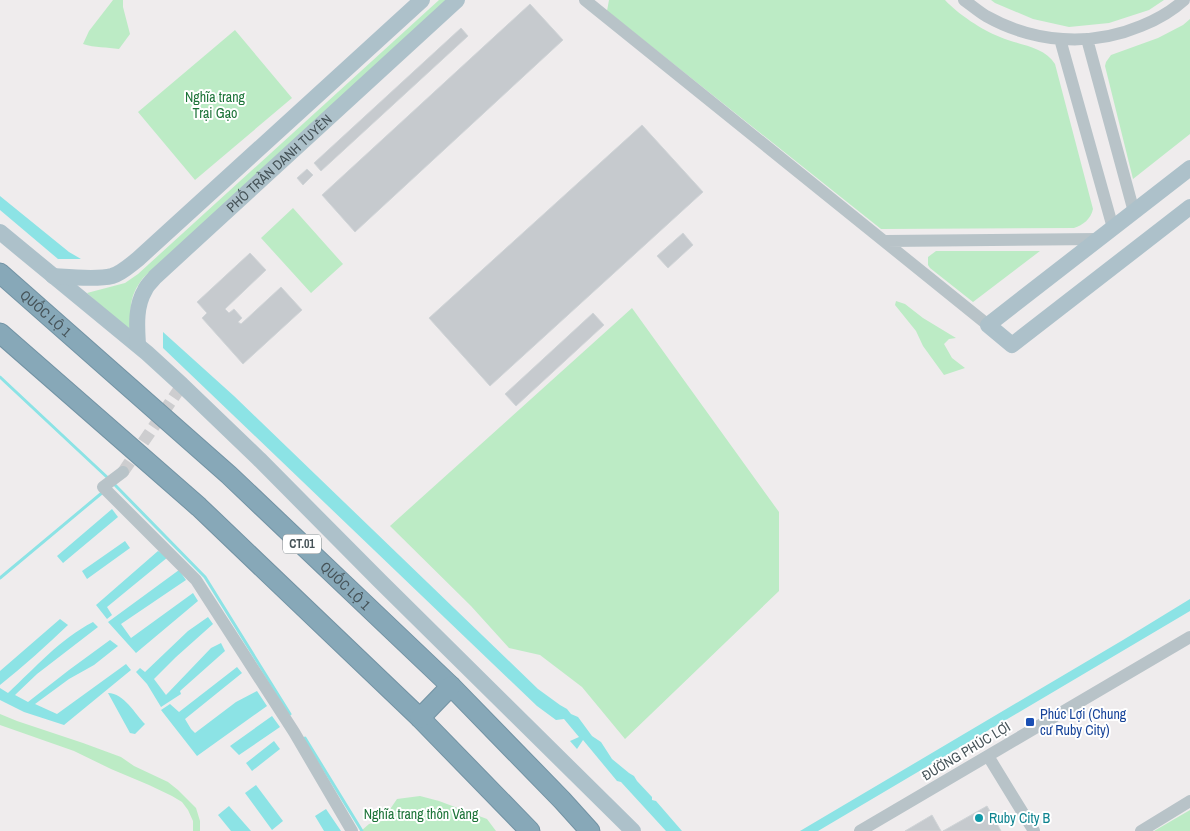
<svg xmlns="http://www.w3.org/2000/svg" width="1190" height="831" viewBox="0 0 1190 831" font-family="'Archivo Narrow',sans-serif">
<rect width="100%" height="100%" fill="#efeced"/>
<!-- green -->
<path fill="#bcebc5" d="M113 0H123V7L130 34 119 49C107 47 95 48 83 44L89 31Z
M439 0H448L143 278C128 298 131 308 130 332L87 293 125 283 138 274Z
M609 0H945C958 14 982 30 1000 37 1018 45 1044 46 1055 64L1093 209C1091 219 1083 225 1074 228L881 229 607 11Z
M991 0H1164L1149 10 1109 23 1069 27 1033 19 995 3Z
M1190 19V134L1133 179 1105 66 1106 62 1111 55 1158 38 1183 25Z
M235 30 292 98 195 180 138 112Z
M293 208 343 264 311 293 261 238Z
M936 251H1040L973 302 930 268 928 265V257Z
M896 301 905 304 923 318 956 338 949 339 944 344 952 358 965 368 944 375 923 346 916 331 895 305Z
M632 308 779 512V591L625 739 582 687 540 655 509 648 471 606 390 526Z
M0 714 17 721 83 743 121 757 134 766 168 782 178 790 196 808 200 821V831H193V821L188 810 182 802 172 796 149 785 111 769 74 751 0 725Z
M420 796 439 801 487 819 496 831H361L369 824 382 821 397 799Z
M1190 810V831H1154Z"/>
<!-- water -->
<path fill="#8ce3e5" d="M0 196 69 252 81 259H58L0 210Z
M163 332 234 396 538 689 560 705 567 709 571 714 578 717 592 736 601 742 612 759 629 773 634 776 637 781 652 797V800L656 801 682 831H666L621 782 617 781 583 740 577 749 570 741 579 737 564 719 556 720 537 706 163 348Z
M112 509 118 517 63 563 57 556Z
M125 541 130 548 87 579 82 571Z
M158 551 168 557 107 607 112 615 107 619 96 605Z
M179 570 186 580 121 624 131 638 193 593 198 601 136 653 108 622Z
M1190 599V611L818 831H800L1123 640Z
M208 617 213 624 176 657 154 679 166 695 211 648 221 643 225 651 180 691 181 694 161 707 147 684 136 672 140 668 145 672 188 631Z
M60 619 68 625C46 646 24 666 0 685V671Z
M93 622 98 627 37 674 15 695 28 702 69 670 110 640 118 646 94 665 69 679 35 704 57 714 126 664 131 670 64 725 24 712 0 700V688L8 693C35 668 60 639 93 622Z
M237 667 242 673 185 719 191 729 195 733 236 702 257 691 267 706 197 756 161 710 170 704 179 712Z
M108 693C124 693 135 714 145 724L135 734 130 733Z
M272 716 280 727 239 755 230 746Z
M274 741 280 749 252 771 246 763Z
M256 785 283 821 272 830 245 793Z
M229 806 251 831H231L218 815Z
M326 809 341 831H324L315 816Z"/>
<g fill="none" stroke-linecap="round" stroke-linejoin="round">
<!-- stream -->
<path stroke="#8ce3e5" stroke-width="3" d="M0 377 109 479
M114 484 205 577 290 714
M0 578 103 492
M305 738 362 831"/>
</g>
<!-- building -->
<path fill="#c6cace" stroke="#d0d4d7" d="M530 4 563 40 355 232 322 195Z
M461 28 468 36 321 171 314 163Z
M642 125 703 192 490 386 429 318Z
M307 169 313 175 303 185 297 178Z
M683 233 693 245 668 268 657 256Z
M250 253 266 270 225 309 229 313 234 309 242 318 238 322 241 324 281 287 302 310 243 364 202 318 207 313 197 302Z
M593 313 604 325 516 406 505 394Z
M987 806 1001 831H943Z
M932 815 941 831H905Z"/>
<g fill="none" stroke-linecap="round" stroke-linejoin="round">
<!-- minor-tunnel -->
<path stroke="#cdcdcf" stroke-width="12" stroke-dasharray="12 6" stroke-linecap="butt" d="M123 472 182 385"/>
<!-- highway casing -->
<g stroke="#7293a4" stroke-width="21">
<g id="highway">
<path id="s2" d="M0 273 229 475 451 686 562 800 590 831"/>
<path d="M0 333 199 507 420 718 530 831"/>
<path d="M420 718 451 686"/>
</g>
</g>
<!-- minor -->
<path stroke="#b8c3c8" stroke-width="12" d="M585 0 988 325
M964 0C971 5 978 11 986 16 1034 43 1091 47 1141 26 1156 20 1172 11 1184 0
M1060 39 1113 228
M1087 39 1134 212
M886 241 1099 239
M123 472 103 487 196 580 294 732 352 831
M988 756 1034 831
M860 831 1190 637
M1141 831 1190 801"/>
<!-- major -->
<g stroke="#adc1ca" stroke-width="16">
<path d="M1190 168 988 325 1012 345 1190 207"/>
<path d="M0 232 147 353 182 385 259 459 380 581 633 831"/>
<path d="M53 276C68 277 97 280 112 276 122 273 130 265 138 259L422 0"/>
<path id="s1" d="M138 345C137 327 135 307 145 290 147 285 152 281 155 277L457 0"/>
</g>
<!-- highway -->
<use href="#highway" stroke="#87a8b8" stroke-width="19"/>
</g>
<!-- markers -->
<rect fill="#1a4fb4" stroke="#fff" stroke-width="2" x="1025" y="717" width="10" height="10" rx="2.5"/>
<circle fill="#0f9aa8" stroke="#fff" stroke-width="2" cx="979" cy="818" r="5"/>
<g text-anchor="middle" stroke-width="4" stroke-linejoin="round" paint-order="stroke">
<!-- shield labels -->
<rect fill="#fff" stroke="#7e878a" stroke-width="1" x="283" y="534.5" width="38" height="19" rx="4"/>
<g font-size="12" font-weight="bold" fill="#465358">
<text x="302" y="548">CT.01</text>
</g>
<!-- park labels -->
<g font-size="14" fill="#1c7338" stroke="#fff">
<text x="215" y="102">Nghĩa trang<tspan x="215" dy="16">Trại Gạo</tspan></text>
<text x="421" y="819">Nghĩa trang thôn Vàng</text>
</g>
<!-- street labels -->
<g font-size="14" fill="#465358" stroke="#fff">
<text dy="5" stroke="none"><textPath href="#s1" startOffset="241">PHỐ TRẦN DANH TUYÊN</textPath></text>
<text dy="5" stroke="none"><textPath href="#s2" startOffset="61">QUỐC LỘ 1</textPath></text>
<text dy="5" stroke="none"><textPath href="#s2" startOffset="466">QUỐC LỘ 1</textPath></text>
<text transform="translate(966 751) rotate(-31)" y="5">ĐƯỜNG PHÚC LỢI</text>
</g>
<!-- transit labels -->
<g font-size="14" fill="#164399" stroke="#fff" text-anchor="start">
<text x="1040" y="719">Phúc Lợi (Chung<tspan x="1040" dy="16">cư Ruby City)</tspan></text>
</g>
<!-- culture labels -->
<g font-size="14" fill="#0d838f" stroke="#fff" text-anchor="start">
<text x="989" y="823">Ruby City B</text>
</g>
</g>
</svg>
